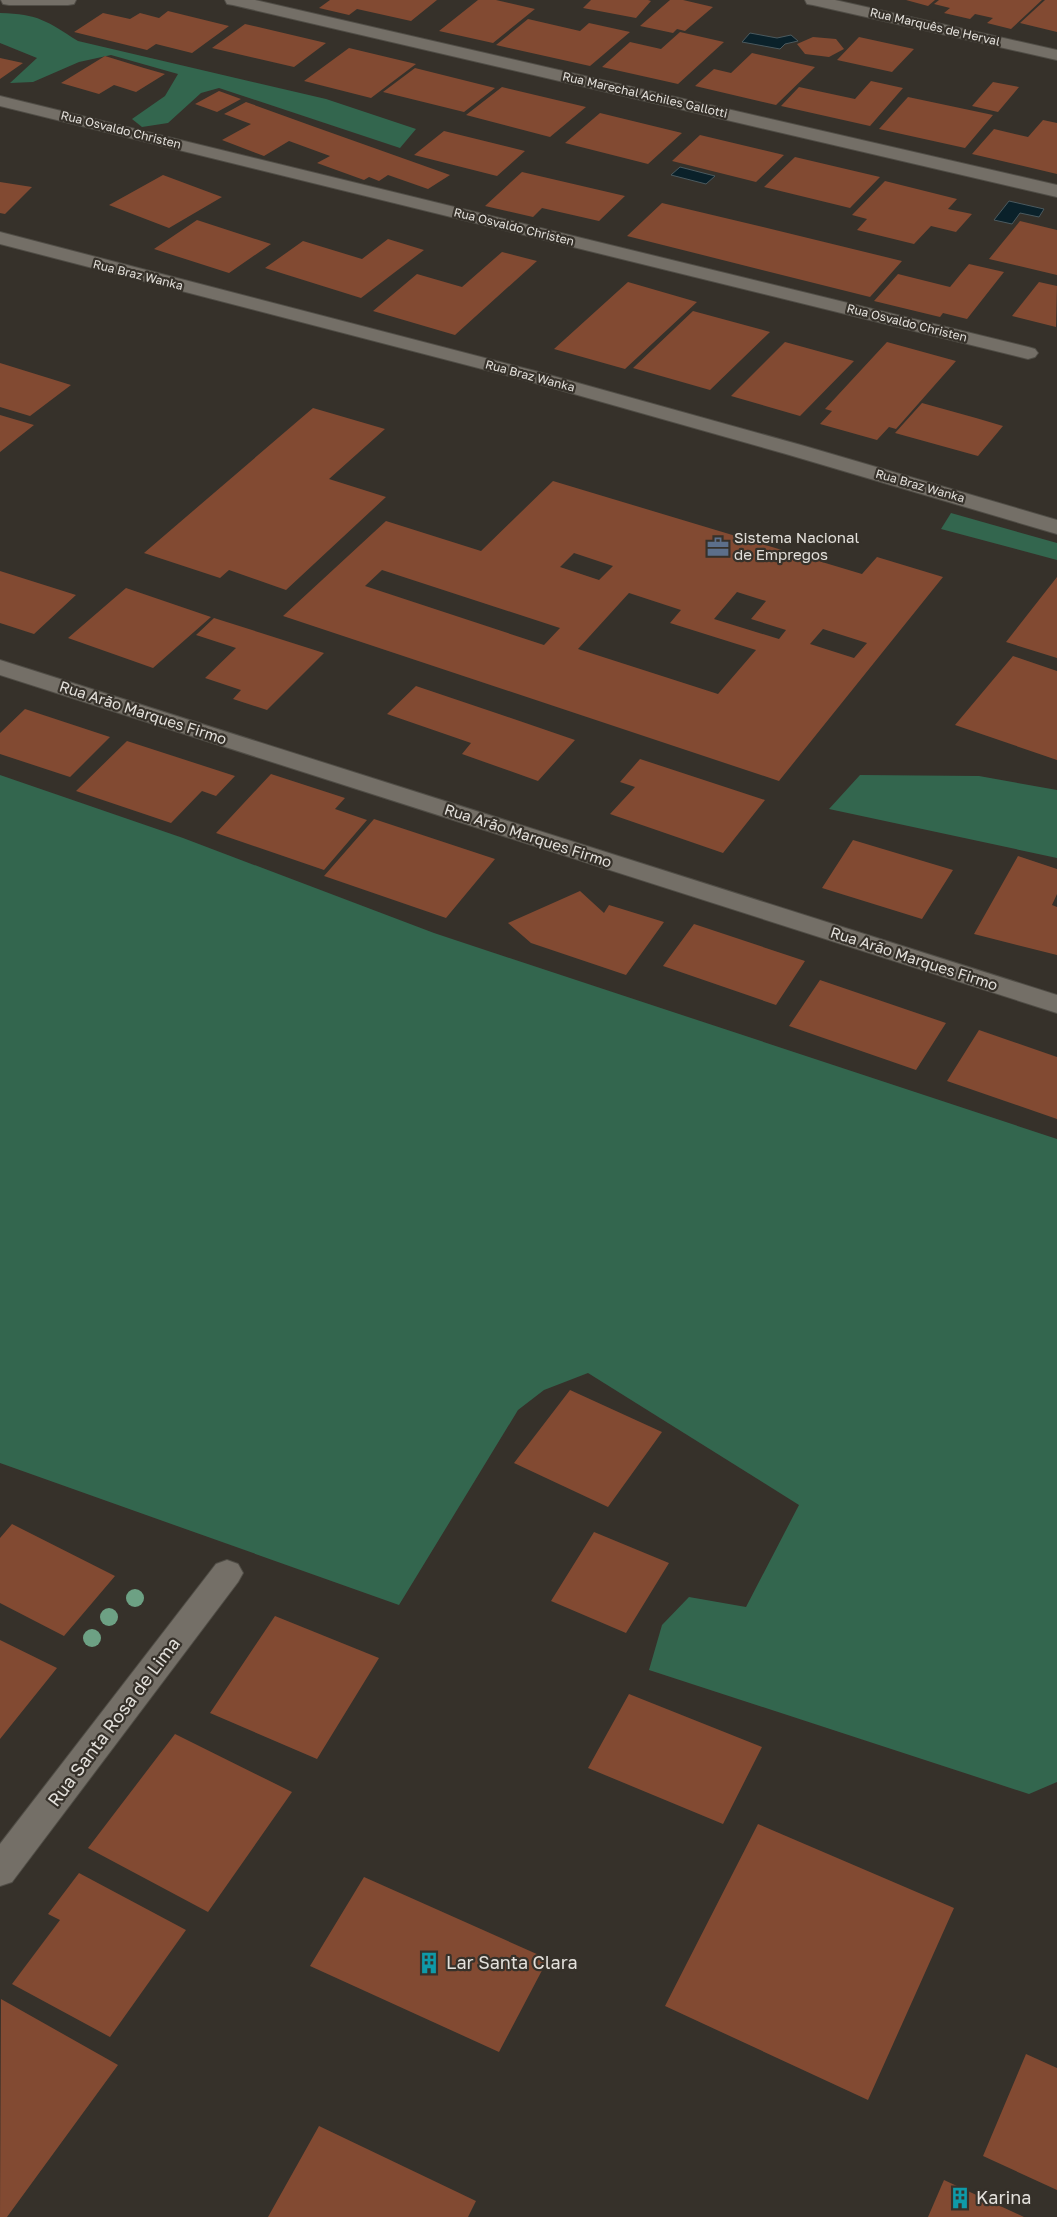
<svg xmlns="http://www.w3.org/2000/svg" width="1057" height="2217" viewBox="0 0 1057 2217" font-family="'Golos Text',sans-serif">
<rect width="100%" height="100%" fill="#36312a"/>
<!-- green -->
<path fill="#33664e" d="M0 13C39 14 46 21 78 41L326 99 416 129 400 148 219 88 201 93 168 123 142 127 132 119 165 96 178 74 111 55 79 62 33 82 10 83 37 58 0 43Z
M951 513 1057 543V560L941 529Z
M0 775 183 838 434 933 1057 1139V1782L1029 1794 649 1670 662 1625 689 1597 746 1607 799 1505 588 1373 544 1390 518 1410 399 1605 0 1463Z
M860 775 979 776 1057 790V858L829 809Z"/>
<!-- water -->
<path fill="#0a212a" stroke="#4b5a5f" d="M750 33 777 38 791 35 798 41 785 44 780 49 742 42Z
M680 167 715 176 706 184 671 175Z
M1009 201 1044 209 1039 217 1020 213 1012 224 994 220Z"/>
<!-- building -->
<path fill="#824a32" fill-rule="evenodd" d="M330 0H437L411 21 357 9 349 15 319 8Z
M478 0H496L535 9 493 43 439 31Z
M591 0H648L651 1 636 18 583 8Z
M670 0H683L713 7 685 31 677 29 673 33 640 26Z
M906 0H935L928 6Z
M939 0H1042L1011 29 987 23 993 18 975 14 970 19 944 13 950 8 934 4Z
M1045 0H1057V32L1020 23Z
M168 11 229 26 192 53 156 44 147 50 74 32 103 13 130 19 140 13 159 18Z
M528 19 580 31 589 23 630 32 590 66 496 45Z
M245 24 326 43 294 67 212 48Z
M680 32 724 42 678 84 602 67 630 42 661 49Z
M813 37 836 39 844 49 829 57 805 54 797 44Z
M859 37 914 49 892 72 837 60Z
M349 48 416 64 371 98 304 81Z
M752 53 815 67 776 105 695 86 714 69 731 73Z
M105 56 144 68 165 74 136 92 114 85 99 94 61 83Z
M0 58 23 63 0 79Z
M415 68 495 88 464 112 383 92Z
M871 81 903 88 870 126 781 106 799 87 855 99Z
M993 82 1019 87 998 112 972 106Z
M502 87 586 107 550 137 466 115Z
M219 91 241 99 217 112 195 104Z
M908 97 993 115 965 148 879 129Z
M246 102 315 127 450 175 428 189 388 175 379 181 369 177 364 180 317 163 330 156 289 141 264 156 222 140 251 124 224 114Z
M600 113 682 133 648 164 565 143Z
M1043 120 1057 123V174L972 154 994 129 1028 137Z
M444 131 525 151 497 176 414 155Z
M700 135 784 155 756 182 672 161Z
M795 157 880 177 850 208 764 187Z
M522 172 625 196 599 221 542 208 533 217 485 206Z
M163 175 222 197 169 228 109 205Z
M885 181 957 199 948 209 972 214 956 232 931 226 914 244 857 230 867 219 852 215Z
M0 182 32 187 5 214 0 213Z
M662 203 763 227 902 261 870 297 627 236Z
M197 220 271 244 229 273 154 249Z
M1020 221 1057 230V275L989 259Z
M388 239 424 250 361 298 265 268 303 241 362 259Z
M502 252 537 261 455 335 373 311 417 274 462 287Z
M969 264 1004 272 967 319 943 313 940 317 874 301 898 274 950 287Z
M628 282 697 302 625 369 554 349Z
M1039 282 1057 286 1056 327 1012 316Z
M693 311 770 332 710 390 633 368Z
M785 342 854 361 800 416 731 396Z
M887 342 956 361 896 429 889 427 877 440 820 424 832 411 825 409Z
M0 363 71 385 30 416 0 407Z
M922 403 976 418 1003 426 978 456 895 433Z
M313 408 385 429 329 479 386 497 286 590 229 570 220 578 144 553Z
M0 415 34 425 0 452Z
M553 481 862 574 877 557 943 577 779 781 283 616 386 521 481 551ZM574 553 613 566 599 580 560 567ZM382 570 560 628 544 645 365 586ZM737 592 766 601 751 619 786 630 779 639 714 619ZM629 593 681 610 670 623 756 650 718 694 578 649ZM823 629 867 643 854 658 810 644Z
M0 571 76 595 34 634 0 623Z
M1057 577V658L1006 642Z
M126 588 211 617 153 668 68 638Z
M214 618 324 653 267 710 233 699 241 690 205 678 236 648 196 635Z
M1013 656 1057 671V760L955 725Z
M416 686 499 714 575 740 538 781 462 754 471 743 387 714Z
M25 709 110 737 70 777 0 754V733Z
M127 741 235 776 216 796 202 791 171 823 76 791Z
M640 759 765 800 723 853 610 814 635 787 620 782Z
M271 774 345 798 335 809 367 820 324 870 216 833Z
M374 819 495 859 446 918 324 876Z
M853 840 953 870 922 919 822 888Z
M1018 856 1057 869V894L1052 905 1057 907V955L974 934Z
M580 891 604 913 609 905 664 922 626 975 531 943 508 923Z
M694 924 805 961 776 1005 663 966Z
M820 980 946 1023 916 1070 789 1026Z
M979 1030 1057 1057V1119L947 1081Z
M570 1390 662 1432 608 1507 514 1463Z
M12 1524 115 1576 64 1636 0 1603V1538Z
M594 1532 669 1563 626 1633 551 1601Z
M275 1616 379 1658 317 1759 210 1713Z
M0 1640 57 1668 0 1739Z
M629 1694 762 1747 723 1824 588 1768Z
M175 1734 292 1792 208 1912 88 1848Z
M758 1824 954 1908 868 2100 665 2006Z
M79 1873 186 1930 110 2037 12 1984 60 1920 48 1914Z
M364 1877 548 1959 499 2052 310 1966Z
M1 1999 118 2065 7 2217H0Z
M1026 2054 1057 2068V2190L983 2156Z
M319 2126 476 2201 468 2217H268Z
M944 2180 1024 2217H928Z"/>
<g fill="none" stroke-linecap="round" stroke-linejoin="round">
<!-- minor casing -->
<g stroke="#504d46" stroke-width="2">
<path id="minor" d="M1 0H76L74 4 68 5H9L3 4Z
M225 0H255L1057 185V197L233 5 227 4Z
M805 0H835L1057 50V60L813 5 807 4Z
M0 96 1028 347 1035 349 1038 353 1035 357 1028 359 0 106Z
M0 232 535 371 801 445 1057 520V534L786 454 521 379 0 244Z
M0 660 1057 995V1013L0 675Z
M227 1560 238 1564 243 1573 238 1582 12 1882 0 1886V1844L216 1564Z"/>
</g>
<!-- minor -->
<use href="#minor" fill="#746f67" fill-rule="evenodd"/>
</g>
<!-- trees -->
<g fill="#6da184">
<circle cx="135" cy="1598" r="9"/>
<circle cx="109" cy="1617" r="9"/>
<circle cx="92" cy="1638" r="9"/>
</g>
<!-- icons -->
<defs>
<g id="office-bare" transform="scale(1.725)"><path d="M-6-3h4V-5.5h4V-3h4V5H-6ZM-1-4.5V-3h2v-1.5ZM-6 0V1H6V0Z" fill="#5c6f8a" stroke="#36312a" stroke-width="2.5" paint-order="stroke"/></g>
<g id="building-bare" transform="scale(1.725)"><path d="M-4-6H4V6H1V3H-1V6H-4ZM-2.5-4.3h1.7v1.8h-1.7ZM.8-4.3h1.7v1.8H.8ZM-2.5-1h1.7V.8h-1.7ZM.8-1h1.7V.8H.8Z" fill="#0f9aa8" stroke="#36312a" stroke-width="2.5" paint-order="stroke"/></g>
</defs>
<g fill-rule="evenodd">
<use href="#office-bare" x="718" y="547"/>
<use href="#building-bare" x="429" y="1963"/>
<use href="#building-bare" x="960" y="2198"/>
</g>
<g text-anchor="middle" stroke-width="4.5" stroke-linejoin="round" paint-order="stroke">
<!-- far-street labels -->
<g font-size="12" fill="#e3e0db" stroke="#36312a">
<text transform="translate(935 27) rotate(13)" y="4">Rua Marquês de Herval</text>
<text transform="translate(645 95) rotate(13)" y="4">Rua Marechal Achiles Gallotti</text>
<text transform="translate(121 130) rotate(14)" y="4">Rua Osvaldo Christen</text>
<text transform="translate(514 227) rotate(14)" y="4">Rua Osvaldo Christen</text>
<text transform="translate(138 275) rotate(14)" y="4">Rua Braz Wanka</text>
<text transform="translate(907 323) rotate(14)" y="4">Rua Osvaldo Christen</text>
<text transform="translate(530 376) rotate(15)" y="4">Rua Braz Wanka</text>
<text transform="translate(920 486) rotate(16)" y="4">Rua Braz Wanka</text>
</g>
<!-- poi labels -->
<g font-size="15" fill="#e3e0db" stroke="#36312a" text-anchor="start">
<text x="734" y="543">Sistema Nacional<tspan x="734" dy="17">de Empregos</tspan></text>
</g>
<!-- street labels -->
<g font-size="15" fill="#e3e0db" stroke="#36312a">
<text transform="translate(143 713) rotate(18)" y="5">Rua Arão Marques Firmo</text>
<text transform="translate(528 836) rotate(18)" y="5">Rua Arão Marques Firmo</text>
<text transform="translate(914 959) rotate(18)" y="5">Rua Arão Marques Firmo</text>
</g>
<!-- near-street labels -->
<g font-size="18" fill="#e3e0db" stroke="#36312a">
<text transform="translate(114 1722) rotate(-53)" y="6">Rua Santa Rosa de Lima</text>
</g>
<!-- near-poi labels -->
<g font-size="18" fill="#e3e0db" stroke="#36312a" text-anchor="start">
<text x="446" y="1969">Lar Santa Clara</text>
<text x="976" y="2204">Karina</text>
</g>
</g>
</svg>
